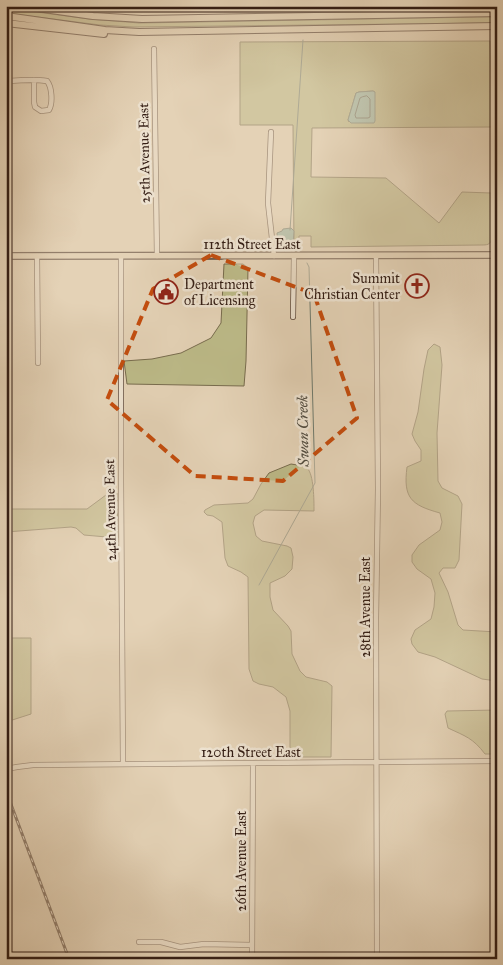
<svg xmlns="http://www.w3.org/2000/svg" width="503" height="965" viewBox="0 0 503 965" font-family="'IM FELL Great Primer',serif">
<rect width="100%" height="100%" fill="#e4d2b6"/>
<filter id="stains"><feTurbulence type="fractalNoise" baseFrequency=".004" numOctaves="4"/><feColorMatrix values="0 0 0 0 .2 0 0 0 0 .09 0 0 0 0 .02 0 0 0 .5 -.17"/></filter>
<radialGradient id="worn" r=".72"><stop offset=".6" stop-color="#630" stop-opacity="0"/><stop offset="1" stop-color="#630" stop-opacity=".3"/></radialGradient>
<!-- green -->
<path fill="#bcba88" stroke="#786c4e" fill-rule="evenodd" d="M6 8 89 19 139 23 481 17H492V23L133 27 100 25 6 13Z
M490 41 492 127 312 128 311 177 386 178 439 223 462 192 491 193 492 239C490 245 487 245 481 245L311 247V236H299L298 247H294L293 125H240V42ZM373 91 375 92 349 122 348 120 356 93 359 92Z
M224 264H243L248 268 246 361 244 386 127 384 124 361 152 359 181 353 211 338 221 323Z
M434 344 440 347 442 365 437 433 438 481 442 488 458 496 462 504 459 560 455 568H443L439 573 448 592 458 625 463 630 497 632V681L482 679 435 657 418 652 412 644 411 639 415 630 431 619 434 607 435 593 431 579 417 569 412 562V555L419 545 440 530 442 522 440 513C411 505 403 498 407 467L421 461V450L415 441 412 434 418 412 424 369 428 350Z
M291 464C296 465 302 465 307 468 314 474 314 501 314 511L264 510 255 516 253 523 256 536 262 541 287 546 291 548 293 557 292 569 285 576 270 583V597L273 610 288 626 291 631 292 654 300 671 306 677 327 682 332 686 331 757H290V711L286 697 273 687 259 684 253 681 249 669 248 577 241 572 228 566 225 558 222 522 213 516 207 515 204 512 205 510 214 505 248 503 253 499 261 484 269 473Z
M117 493 118 538 84 535 76 528 71 527 6 532V509H87L106 495Z
M6 638H31V714L6 722Z
M497 710V753L495 754H485C473 738 465 736 448 728L445 714 447 711Z"/>
<!-- water -->
<path fill="#97b8a8" stroke="#6f7a6d" d="M373 91 375 92V121L374 123H351L348 120 356 93 359 92Z
M291 228 294 231 293 244C289 246 282 247 278 244L277 233 282 231 283 229Z"/>
<g fill="none" stroke-linecap="round" stroke-linejoin="round">
<!-- shore -->
<path stroke="#656a5e" stroke-width="1" d="M367 96 370 99V117L368 118H356L355 115 360 98 362 97Z"/>
<!-- stream -->
<path stroke="#6f7a6d" stroke-width="1" d="M290 230 303 40
M259 585 315 483 309 267 307 263"/>
<!-- minor casing -->
<g stroke="#5f4a3c" stroke-width="6">
<path id="minor" d="M154 49 157 256
M6 82 9 81C21 80 35 79 47 81 52 87 53 103 49 110L41 111 35 107 34 102V80
M271 132 268 203 274 256
M121 256V482L123 764
M376 256 378 489 376 618 377 959
M37 257 38 363
M293 317 294 256
M6 769 17 767 33 765 497 761
M139 942H161L180 947 204 944 252 945
M252 959 253 764"/>
</g>
<!-- major casing -->
<g stroke="#331d14" stroke-width="8">
<path id="major" d="M6 256 497 255"/>
</g>
<!-- highway casing -->
<g stroke="#331d14" stroke-width="8">
<path id="highway" d="M23 6 93 16 142 19 497 13
M6 16 105 30 139 32 497 26
M6 23 104 34"/>
</g>
<!-- minor -->
<use href="#minor" stroke="#ede2d0" stroke-width="4.5"/>
<!-- major -->
<use href="#major" stroke="#e4d2b6" stroke-width="5.5"/>
<!-- highway -->
<use href="#highway" stroke="#e4d2b6" stroke-width="6"/>
<!-- rail casing -->
<g stroke="#331d14" stroke-width="3">
<path id="rail" d="M6 791 69 959"/>
</g>
<!-- rail -->
<use href="#rail" stroke="#ede2d0" stroke-width="1" stroke-dasharray="4" stroke-linecap="butt"/>
</g>
<!-- marked area -->
<path d="M0 0H503V965H0ZM211 255 314 294 357 418 283 481 195 476 107 400 153 289Z" fill="#e4d2b6" fill-opacity=".55" fill-rule="evenodd"/>
<path fill="none" stroke="#c44d0e" stroke-width="4" stroke-dasharray="10 6" stroke-linejoin="round" d="M211 255 314 294 357 418 283 481 195 476 107 400 153 289Z"/>
<!-- icons -->
<defs>
<g id="church-ring" transform="scale(1.25)"><circle r="9.5" fill="#ede2d0" stroke="#8f2418" stroke-width="1.5"/><path d="M-1.2-6h2.4v3.5h3.3v2.4h-3.3V6h-2.4V-.1h-3.3v-2.4h3.3Z" fill="#8f2418"/></g>
<g id="civic-ring" transform="scale(1.25)"><circle r="9.5" fill="#ede2d0" stroke="#8f2418" stroke-width="1.5"/><path d="M-.6-6.5H3V-4.5H.6V-3L4-1V1h2V6H-6V1h2V-1L-.6-3ZM-1.2 2.5V6h2.4V2.5Z" fill="#8f2418"/></g>
</defs>
<g fill-rule="evenodd">
<use href="#church-ring" x="417" y="286"/>
<use href="#civic-ring" x="166" y="292"/>
</g>
<g text-anchor="middle" stroke-width="5" stroke-linejoin="round" paint-order="stroke">
<!-- street labels -->
<g font-size="14" fill="#331d14" stroke="#ede2d0">
<text transform="translate(144 153) rotate(-91)" y="5">25th Avenue East</text>
<text x="252" y="249">112th Street East</text>
<text transform="translate(110 510) rotate(-91)" y="5">24th Avenue East</text>
<text transform="translate(365 607) rotate(-90)" y="5">28th Avenue East</text>
<text x="251" y="757">120th Street East</text>
<text transform="translate(241 861) rotate(-90)" y="5">26th Avenue East</text>
</g>
<!-- poi labels -->
<g font-size="14" fill="#331d14" stroke="#ede2d0" text-anchor="end">
<text x="400" y="283">Summit<tspan x="400" dy="16">Christian Center</tspan></text>
<text x="184" y="289" text-anchor="start">Department<tspan x="184" dy="16">of Licensing</tspan></text>
</g>
<!-- water labels -->
<g font-size="15" font-style="italic" fill="#514c40" stroke="#ede2d0">
<text transform="translate(303 431) rotate(-91)" y="5">Swan Creek</text>
</g>
</g>
<!-- margin -->
<rect width="503" height="965" fill="none" stroke="#e4d2b6" stroke-width="25"/>
<rect x="8" y="8" width="488" height="950" fill="none" stroke="#331d14" stroke-width="2.5"/>
<rect x="12" y="12" width="478" height="940" fill="none" stroke="#331d14"/>
<rect width="100%" height="100%" filter="url(#stains)"/>
<rect width="100%" height="100%" fill="url(#worn)"/>
</svg>
